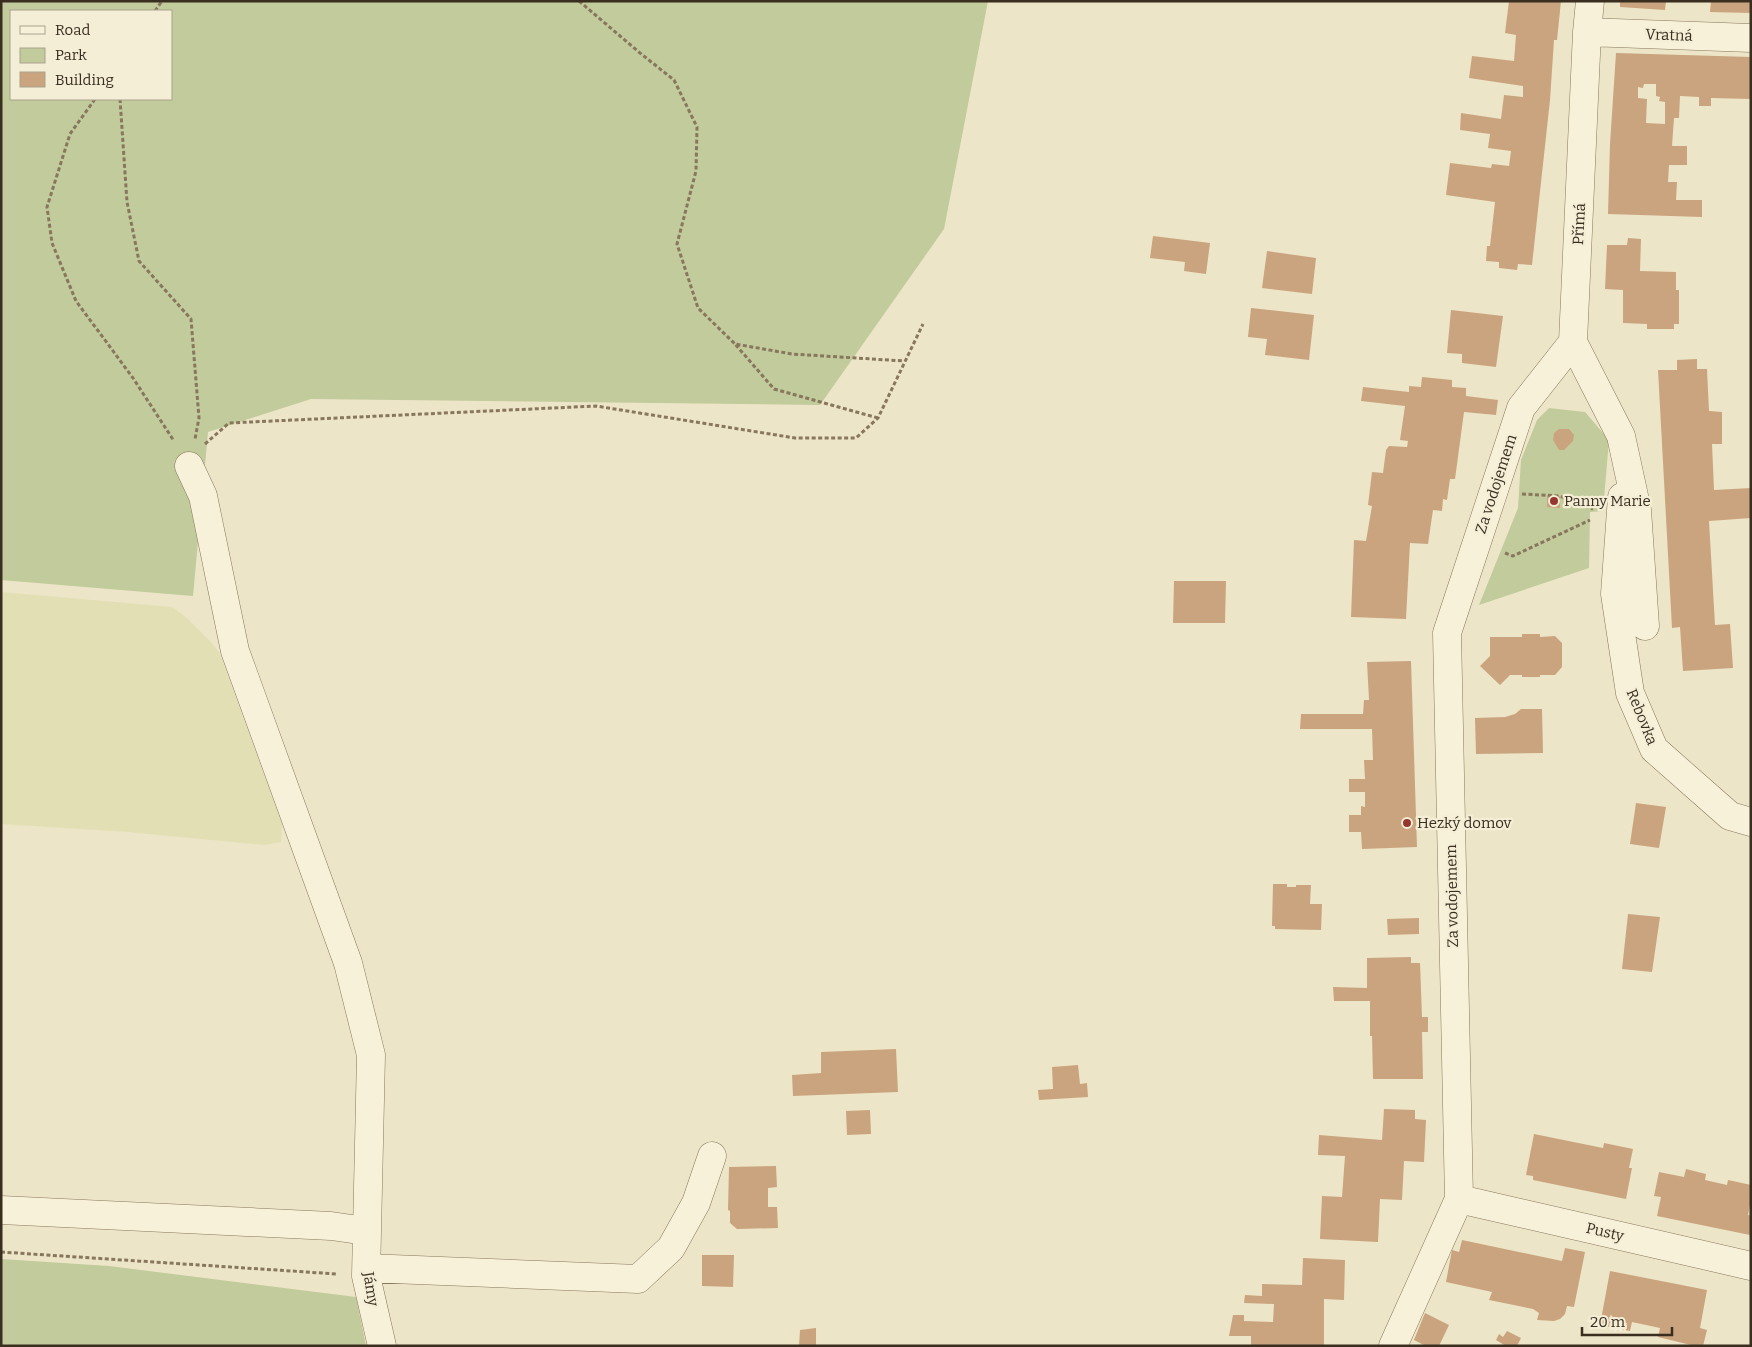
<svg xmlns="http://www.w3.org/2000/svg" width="1752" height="1347" viewBox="0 0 1752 1347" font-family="Bitter,serif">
<rect width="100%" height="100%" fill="#ede5c7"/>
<!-- farmland -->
<path fill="#e2dfb5" d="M1 592 172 607 187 618 209 640 219 652 282 823 281 842 264 845 128 832 1 824Z"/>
<!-- green -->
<path fill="#c1cb9b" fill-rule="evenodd" d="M1 1H988L944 229 820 405 311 399 208 432 193 596 1 580ZM11 11H171V99H11Z
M1549 408 1585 412 1609 440 1603 511 1590 512 1589 568 1479 605 1518 508 1521 460 1537 420Z
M1 1259 109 1266 356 1297 366 1346H1Z"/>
<!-- building -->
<path fill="#caa47e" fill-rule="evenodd" d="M1509 1H1561L1557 40H1554L1550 100 1532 265 1518 264 1517 270 1499 268V262L1486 261 1487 246H1490L1495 202 1446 195 1450 163 1491 168 1492 164 1509 166 1511 151 1488 148 1490 134 1460 130 1461 113 1501 119 1504 95 1523 97V86L1469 78 1472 56 1514 61 1516 35 1505 33Z
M1620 1H1666L1665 10 1620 7Z
M1711 1H1751V13L1710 12Z
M1616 53 1751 57V99L1711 98V106H1699V97L1680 96 1679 118H1674L1672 146H1687V165H1669L1668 182H1677L1676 200H1702V217L1608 214 1610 144ZM1644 84H1656V96L1660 97 1659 101 1665 102V124L1646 123 1647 99 1638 98V87L1643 88Z
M1153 236 1210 243 1206 274 1184 271 1185 262 1150 258Z
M1628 238 1641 239 1640 271 1676 272V290H1679V324H1674V329H1647V324L1623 323V290L1605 289 1607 245H1627Z
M1267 251 1316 258 1312 294 1262 288Z
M1251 308 1314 315 1309 360 1265 355 1267 339 1248 337Z
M1451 310 1503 316 1496 367 1462 363V354L1447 353Z
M1697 359V369H1707L1709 411 1722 412V444H1712L1714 490 1751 488V518L1709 521 1715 625 1730 624 1733 668 1683 671 1680 627 1672 628 1658 370H1677V360Z
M1422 377 1452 380V387L1466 388V396L1498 400 1496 415 1464 412 1455 479H1450L1447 500 1443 499 1442 511 1433 510 1428 544 1410 543 1406 619 1351 617 1354 540 1366 541 1372 506 1368 505 1372 472 1383 473 1386 450 1389 446 1407 447 1408 441 1400 440 1405 406 1361 401 1363 387 1409 392V386L1421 387Z
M1559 429H1569L1574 435 1573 441 1564 450H1559L1553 440 1554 433Z
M1547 495 1560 496V508L1547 507Z
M1174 581H1226L1225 623H1173Z
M1522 634H1540V637L1555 636 1562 643V667L1555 675H1540V677H1522V675H1510L1500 685 1480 666 1490 656V637H1522Z
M1411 661 1417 847 1362 849 1361 832H1349V815H1361V806L1365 807V792H1349V779H1365L1364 760H1373L1372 729H1300L1301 714H1363L1364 700H1369L1367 662Z
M1521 709H1542L1543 753 1476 754 1475 718 1505 717 1515 714Z
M1636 803 1666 807 1659 848 1630 844Z
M1273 884H1287V887H1296V885H1311L1310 904H1322L1321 930 1275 929V926H1272Z
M1628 914 1660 917 1652 972 1622 969Z
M1419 918V934L1388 935 1387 919Z
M1411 957V963H1420L1422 1017H1428V1032H1422L1423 1079H1373L1372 1036H1370V1001H1334L1333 987 1367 988V958Z
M896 1049 898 1092 793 1096 792 1075 821 1073V1052Z
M1078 1065 1080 1084 1087 1083 1088 1097 1039 1100 1038 1090 1053 1089 1052 1067Z
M1384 1109 1415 1110V1119L1426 1120 1424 1162 1404 1161 1402 1200 1380 1199 1378 1242 1320 1239 1322 1196 1342 1197 1345 1156 1318 1155 1319 1135 1382 1140Z
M870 1110 871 1134 847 1135 846 1111Z
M1534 1134 1603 1148 1604 1143 1633 1149 1629 1168H1632L1626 1199 1533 1180V1176L1526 1175Z
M776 1166 777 1187 768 1188V1207H777L778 1228 737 1229 730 1223V1211L728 1210 729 1167Z
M1686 1169 1706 1174 1705 1180 1727 1185 1728 1180 1751 1185V1200L1748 1215 1751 1216 1750 1235 1657 1216 1661 1197 1654 1196 1659 1172 1684 1177Z
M1462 1240 1562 1261 1565 1248 1585 1252 1574 1307 1567 1306 1565 1314 1560 1319 1554 1321 1537 1320 1539 1313 1533 1309 1489 1300 1492 1292 1446 1282 1452 1250 1459 1252Z
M702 1255H734L733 1287 702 1286Z
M1303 1258 1345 1260 1344 1300 1324 1299V1346H1251V1336H1229L1233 1315H1244V1321L1273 1322 1274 1304 1244 1303 1245 1295 1262 1296V1284L1302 1285Z
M1610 1271 1707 1290 1700 1328 1707 1330 1703 1346H1695L1658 1337 1660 1328 1632 1322 1630 1331 1600 1325Z
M1425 1313 1449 1325 1439 1346H1426L1414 1340Z
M816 1328V1346H799L800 1330Z
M1507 1331 1521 1338 1517 1346H1506L1496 1340 1499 1334 1503 1337Z"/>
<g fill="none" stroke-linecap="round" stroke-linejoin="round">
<!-- minor casing -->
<g stroke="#88775d" stroke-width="29">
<path id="minor" d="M1590 1 1587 32 1573 342 1621 436 1637 510 1645 626
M1587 32 1751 38
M189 466 203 496 235 651 348 963 371 1055 366 1276 382 1346
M1622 497 1615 594 1630 693 1654 749 1730 816 1751 822
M1459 1199 1751 1266
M1 1210 331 1226 366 1231
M367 1268 638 1279 671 1248 696 1203 712 1156
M1393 1346 1459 1199 1447 633 1521 408 1573 342"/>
</g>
<!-- path -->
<path stroke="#88775d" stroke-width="3" stroke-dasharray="4 2.5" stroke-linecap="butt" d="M579 1 640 53 674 80 697 127 696 171 677 244 698 308 735 344
M155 11 162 1
M95 99 70 134 47 207 52 243 76 301 133 378 174 441
M120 99 127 202 139 261 191 319 199 418 195 439
M878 418 774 389 735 344 792 354 904 361
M205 444 229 423 596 406 795 438H856L878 418 923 324
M1522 494 1560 496 1593 509
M1505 553 1513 556 1590 520
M1 1252 337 1274"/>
<!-- minor -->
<use href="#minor" stroke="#f8f1da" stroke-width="28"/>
</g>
<!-- markers -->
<g fill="#95372f" stroke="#f5eed6" stroke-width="2">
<circle cx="1554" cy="501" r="5"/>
<circle cx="1407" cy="823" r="5"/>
</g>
<g text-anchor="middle" stroke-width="4.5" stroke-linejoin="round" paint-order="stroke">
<!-- street labels -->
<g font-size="15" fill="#392e20" stroke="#f5eed6">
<text transform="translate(1669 35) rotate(2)" y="5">Vratná</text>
<text transform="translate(1579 224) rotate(-87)" y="5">Přímá</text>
<text transform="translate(1496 484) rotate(-72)" y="5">Za vodojemem</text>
<text transform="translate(1642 717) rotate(68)" y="5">Rebovka</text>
<text transform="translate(1452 896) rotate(-91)" y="5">Za vodojemem</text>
<text transform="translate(1605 1232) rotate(13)" y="5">Pusty</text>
<text transform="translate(371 1289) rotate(81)" y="5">Jámy</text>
</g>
<!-- poi labels -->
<g font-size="15" fill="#392e20" stroke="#f5eed6" text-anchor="start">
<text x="1564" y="506">Panny Marie</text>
<text x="1417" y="828">Hezký domov</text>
</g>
</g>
<!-- border -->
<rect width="1752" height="1347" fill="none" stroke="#392e20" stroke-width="5"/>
<!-- legend -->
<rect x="10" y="10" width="162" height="90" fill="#f5eed6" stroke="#aaa18d"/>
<rect x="20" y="26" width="25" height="8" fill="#f8f1da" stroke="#aaa18d"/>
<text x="55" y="35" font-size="15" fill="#392e20">Road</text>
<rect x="20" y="48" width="25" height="15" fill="#c1cb9b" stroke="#aaa18d"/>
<text x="55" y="60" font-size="15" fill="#392e20">Park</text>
<rect x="20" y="72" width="25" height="15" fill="#caa47e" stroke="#aaa18d"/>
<text x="55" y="85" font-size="15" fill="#392e20">Building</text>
<!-- scale -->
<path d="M1582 1327v8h90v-8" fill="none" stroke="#392e20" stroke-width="2.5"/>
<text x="1590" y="1327" font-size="15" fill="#392e20" stroke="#f5eed6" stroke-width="4" paint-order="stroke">20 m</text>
</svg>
